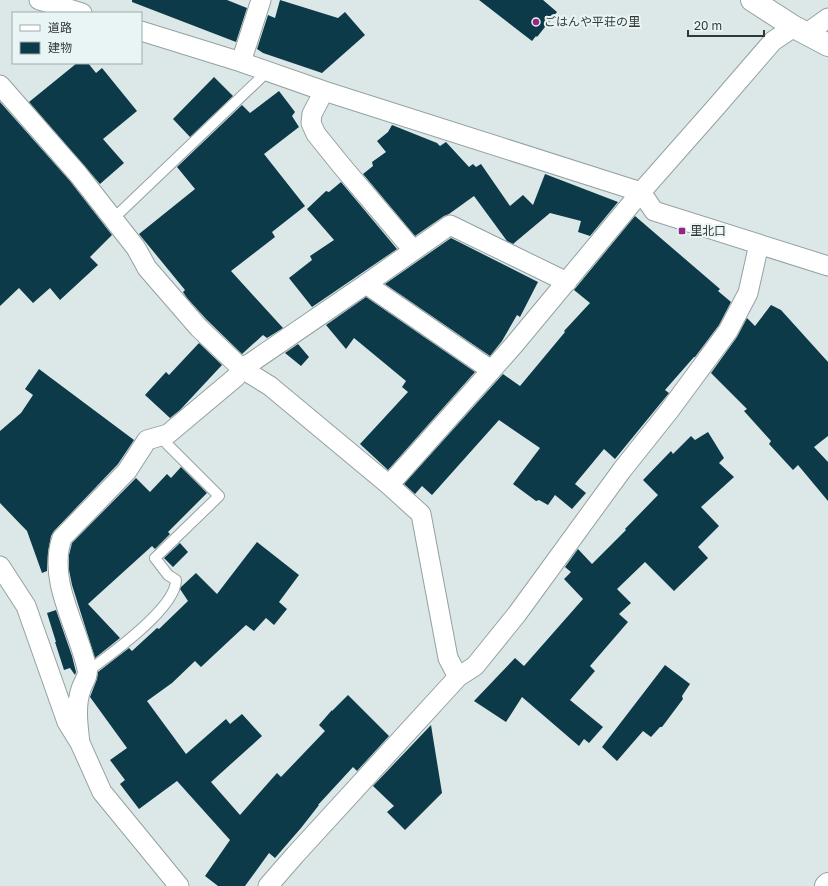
<svg xmlns="http://www.w3.org/2000/svg" width="828" height="886" viewBox="0 0 828 886" font-family="'Golos Text','Noto Sans JP',sans-serif">
<rect width="100%" height="100%" fill="#dce8e8"/>
<!-- building -->
<path fill="#0c3a49" d="M132 0H227L247 8 236 42 132 2Z
M280 0 338 18 345 12 365 35 322 73 263 53 257 49 268 15 275 18Z
M479 0H543L557 12 537 37 536 36 532 41Z
M77 63H88L96 73 102 68 137 111 103 139 124 163 100 184 29 102Z
M214 77 233 96 190 137 173 119Z
M279 91 295 112 292 116 299 127 264 154 305 206 272 232 275 237 231 271 283 328 267 338 263 335 242 354 207 320 187 298 183 292 185 290 139 234 195 189 177 167 242 105 250 113Z
M0 102 70 181 112 235 90 257 98 265 60 300 50 288 33 303 19 288 0 306Z
M392 125 437 143 440 146 446 142 469 167 473 164 476 167 481 164 510 206 523 195 533 205 545 174 618 202 590 236 578 232 581 221 550 213 513 244 507 241 474 196 449 214 444 216 415 236 363 174 373 166 372 162 386 152 377 141 388 132Z
M341 182 397 249 312 307 289 278 312 260 310 256 334 240 307 209 326 191 329 192Z
M635 216 720 289 718 291 731 302 719 325 695 357H694L665 390 669 393 615 459 604 449 575 484 586 493 572 509 555 495 548 505 539 500 536 501 513 484 540 448 499 420 432 495 422 486 415 494 404 484 503 374 520 386 565 332 564 331 590 303 574 290Z
M451 238 538 282 520 317 517 315 502 341 490 356 385 284Z
M366 297 475 372 388 470 360 444 408 392 402 387 406 381 354 338 346 349 326 325Z
M771 305 781 310 828 362V436L814 447 828 462V501L798 465 793 470 769 444 771 441 744 411 747 409 711 373 737 337 747 318 755 326Z
M199 343 222 365 180 410 170 418 145 395 166 372 169 375Z
M298 344 309 357 301 366 285 353Z
M39 369 134 440 118 464 54 531 51 536 48 552 47 571 42 573 27 531 0 503V431L21 413 33 395 25 389Z
M708 432 724 458 719 463 734 477 701 507 719 526 698 547 708 558 674 591 645 562 617 589 631 603 619 614 628 622 590 666 595 671 570 700 603 727 589 743 584 739 579 746 522 697 506 722 474 701 515 658 524 666 583 599 564 579 571 572 565 567 578 549 592 564 626 530 625 529 658 495 643 480 671 451 673 454 691 436 695 440Z
M181 467 207 493 168 532 170 534 155 549 152 546 88 604 120 638 95 658 72 585 69 570V555L72 543 136 478 150 492 167 474 171 478Z
M257 542 299 575 279 602 287 609 274 625 266 618 254 631 246 625 201 667 195 661 172 683 147 701 186 754 226 719 230 724 242 714 262 736 211 782 240 815 277 773 281 777 325 731 319 725 332 710V711L348 695 389 736 357 771 353 767 318 805H319L301 828 275 858 269 853 245 886H218L205 876 230 840 177 781 139 809 120 784 125 780 110 760 127 748 90 697 97 679 98 672 129 648 132 651 157 628 159 629 188 601 180 589 181 587 196 573 217 594Z
M180 543 188 552 173 567 164 558Z
M56 610 72 656 76 672 75 675 70 668 64 670 55 642H56L47 613Z
M665 665 690 684 682 696 683 699 662 727H660L651 737 643 731 617 761 602 747Z
M431 725 442 793 405 830 387 812 394 806 373 786Z"/>
<g fill="none" stroke-linecap="round" stroke-linejoin="round">
<!-- lane casing -->
<g stroke="#95a1a1" stroke-width="12">
<path id="lane" d="M113 219 268 71
M88 671C110 655 176 608 176 580L168 575 155 558 219 496 167 444 161 436"/>
</g>
<!-- street casing -->
<g stroke="#95a1a1" stroke-width="21">
<path id="street" d="M39 0 82 13
M141 31 241 62 324 91 641 192 654 211 828 266
M807 33 828 18
M241 62 261 0
M0 85 78 174 136 248 147 268 199 328 241 368 270 386 389 485 421 514 448 658 458 677
M324 91 312 114 311 123 316 134 341 165 413 250
M491 370 366 284 450 225 567 282
M389 485 513 346 641 192 716 107 773 41 794 27
M0 566 26 606 67 722 80 743 102 792 179 886
M80 743C78 725 75 707 81 689 83 683 89 675 87 669 78 627 47 581 62 538L127 471 147 440 168 434 236 377 241 368 252 362 366 284
M268 886 295 855 458 677 475 666 517 614 622 470 669 411 728 331 748 293 759 244"/>
</g>
<!-- secondary casing -->
<g stroke="#95a1a1" stroke-width="24">
<path id="secondary" d="M826 886 828 884"/>
</g>
<!-- primary casing -->
<g stroke="#95a1a1" stroke-width="24">
<path id="primary" d="M752 0 794 27 828 45"/>
</g>
<!-- lane -->
<use href="#lane" stroke="#fff" stroke-width="10"/>
<!-- street -->
<use href="#street" stroke="#fff" stroke-width="19"/>
<!-- secondary -->
<use href="#secondary" stroke="#fff" stroke-width="22"/>
<!-- primary -->
<use href="#primary" stroke="#fff" stroke-width="22"/>
</g>
<!-- markers -->
<g fill="#962686" stroke="#e9f5f5" stroke-width="1.5">
<circle cx="536" cy="22" r="4"/>
<rect x="678" y="227" width="8" height="8" rx="2"/>
</g>
<g text-anchor="middle" stroke-width="4" stroke-linejoin="round" paint-order="stroke">
<!-- poi labels -->
<g font-size="12" fill="#333737" stroke="#e9f5f5" text-anchor="start">
<text x="544" y="26">ごはんや平荘の里</text>
<text x="690" y="235">里北口</text>
</g>
</g>
<!-- legend -->
<rect x="12" y="12" width="130" height="52" fill="#e9f5f5" stroke="#a0a9a9"/>
<rect x="20" y="25" width="20" height="6" fill="#ffffff" stroke="#a0a9a9"/>
<text x="48" y="32" font-size="12" fill="#333737">道路</text>
<rect x="20" y="42" width="20" height="12" fill="#0c3a49" stroke="#a0a9a9"/>
<text x="48" y="52" font-size="12" fill="#333737">建物</text>
<!-- scale -->
<path d="M688 30v6h76v-6" fill="none" stroke="#333737" stroke-width="2"/>
<text x="694" y="30" font-size="12" fill="#333737" stroke="#e9f5f5" stroke-width="3" paint-order="stroke">20 m</text>
</svg>
